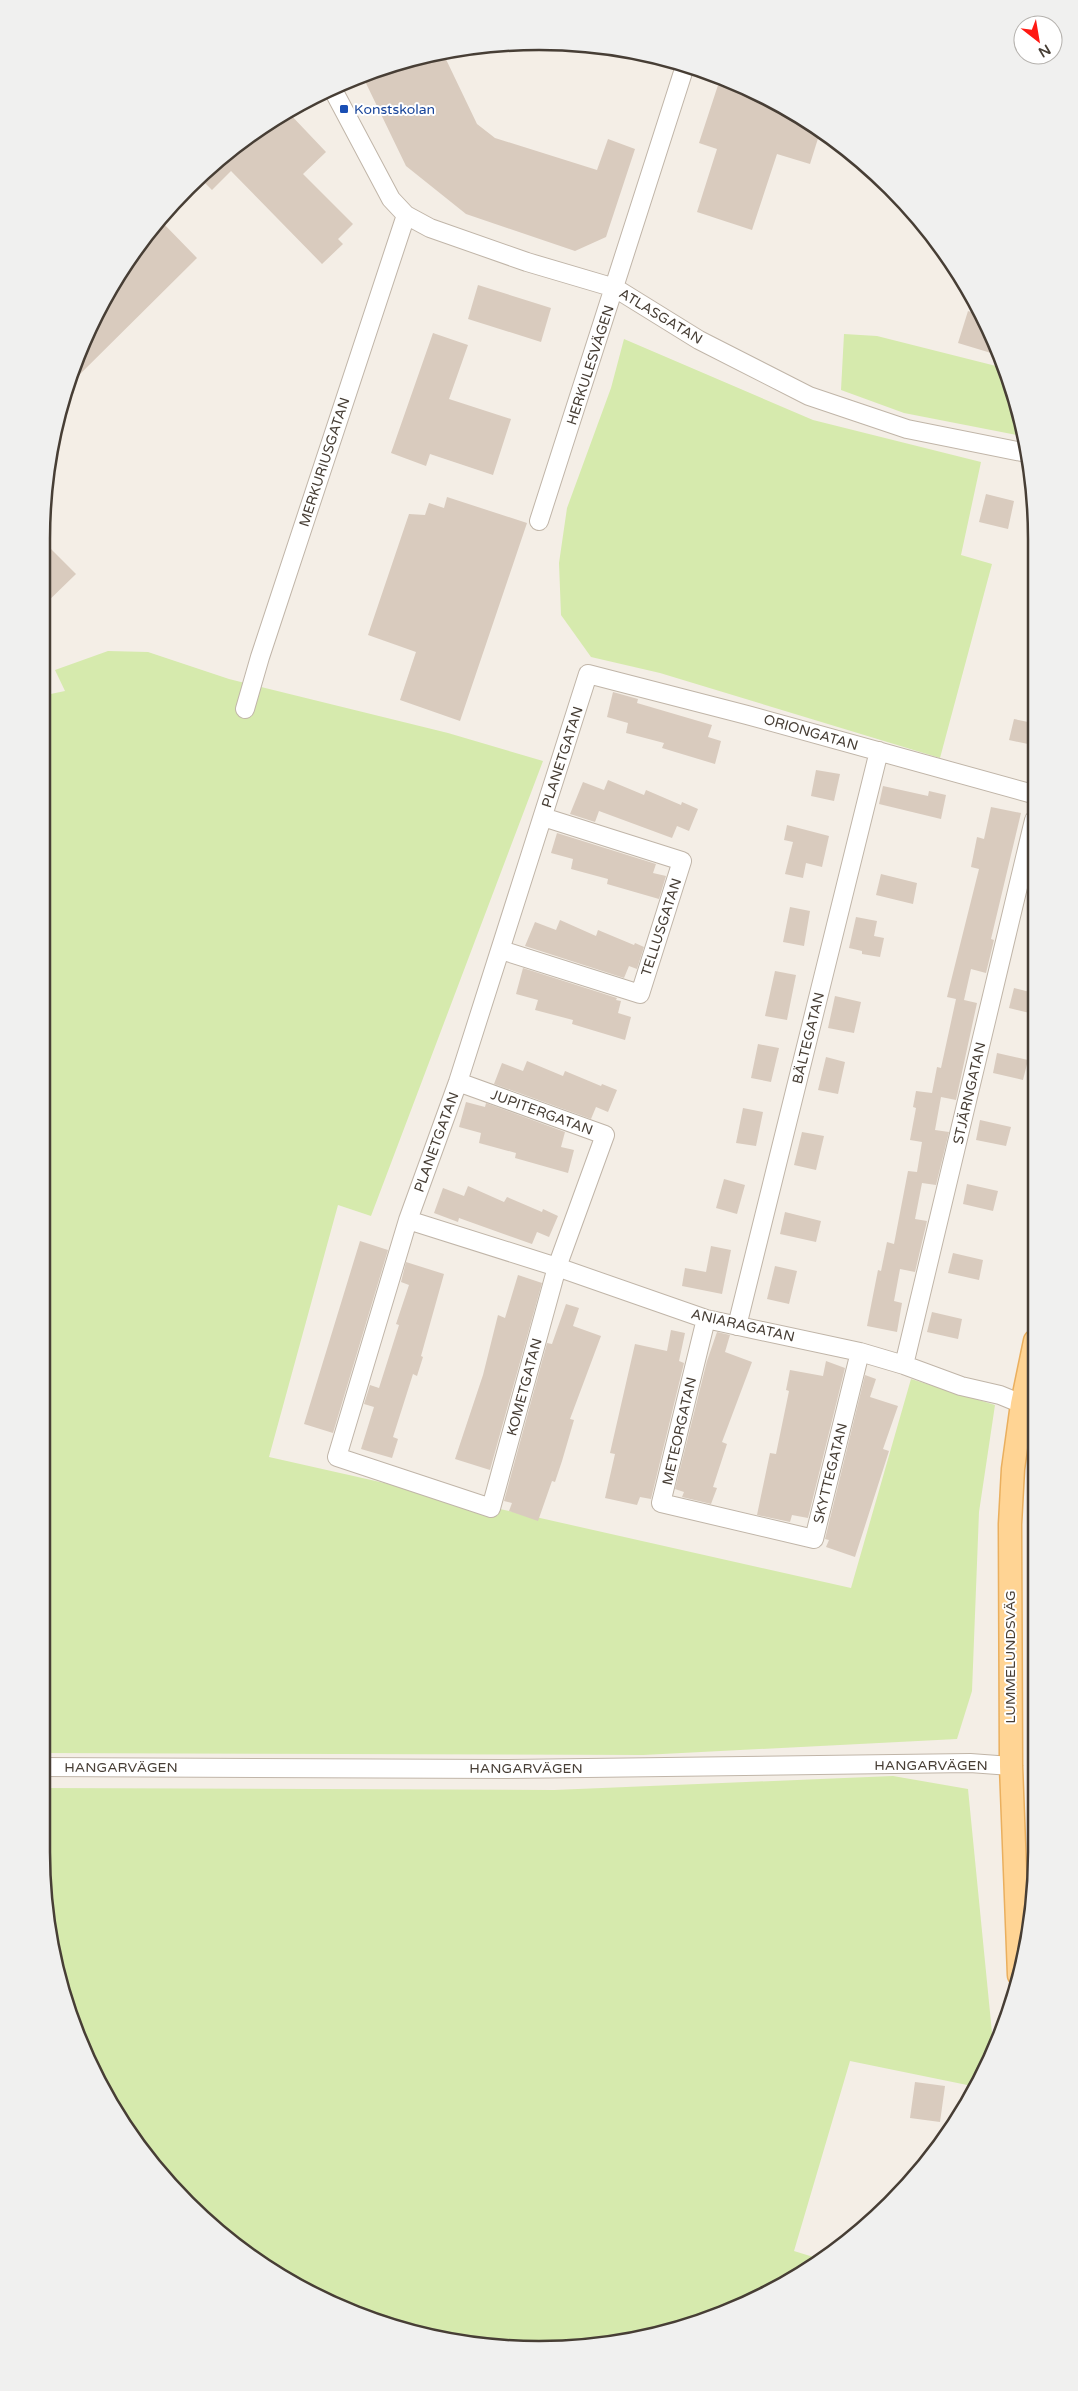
<svg xmlns="http://www.w3.org/2000/svg" width="1078" height="2391" viewBox="0 0 1078 2391" font-family="'Varela Round',sans-serif">
<rect width="100%" height="100%" fill="#f4eee6"/>
<!-- green -->
<path fill="#d6eaad" d="M844 334 877 336 1004 368 1022 436 904 413 841 390Z
M624 339 813 420 981 462 961 555 992 564 940 758 660 673 591 657 561 615 559 563 567 508 611 388Z
M108 651 148 652 229 679 448 733 543 761 371 1216 338 1205 269 1457 851 1588 911 1379 995 1405 979 1512 972 1691 957 1739 643 1755 41 1753V696L65 691 55 670Z
M893 1776 968 1789 994 2053 977 2087 850 2061 794 2251 823 2260 788 2283 699 2323 604 2345 539 2350 442 2340 379 2323 290 2283 236 2247 165 2180 108 2101 68 2012 51 1949 41 1852V1788L554 1790Z"/>
<!-- building -->
<path fill="#d9cbbe" d="M442 51 477 124 495 138 597 170 608 139 635 149 606 237 575 251 466 214 406 166 362 75Z
M721 76 729 79 820 132 810 164 777 154 752 230 697 212 717 149 699 143Z
M288 112 326 152 303 174 353 224 338 239 343 244 322 264 231 171 212 190 199 177 262 125Z
M160 220 197 258 68 386 79 349 125 263Z
M478 285 551 308 541 342 468 319Z
M968 311 979 315 999 348 1001 356 958 343Z
M433 333 468 345 449 399 511 419 493 475 430 454 426 466 391 453Z
M986 494 1014 501 1008 529 979 522Z
M447 497 527 523 460 721 400 700 416 652 368 635 409 514 425 515 429 503 444 508Z
M41 539 76 574 41 608Z
M613 692 638 699 637 703 712 725 708 737 721 741 715 764 662 748 664 743 626 733 628 723 607 717Z
M1014 719 1033 723V745L1009 740Z
M816 770 840 774 834 801 811 796Z
M608 780 644 795 646 790 681 805 682 802 698 809 689 831 677 826 672 838 599 811 595 822 570 814 583 782 604 790Z
M883 786 928 796 929 791 946 795 941 819 879 804Z
M991 807 1021 813 991 939 994 940 986 973 971 969 964 1000 977 1003 956 1100 941 1097 935 1130 949 1132 936 1185 922 1183 915 1219 927 1221 915 1272 900 1269 894 1301 902 1303 897 1332 867 1326 878 1270 881 1271 887 1242 894 1244 908 1171 917 1172 922 1142 910 1140 916 1108 913 1107 916 1091 932 1093 937 1067 941 1068 956 999 947 997 979 869 971 867 977 837 984 839Z
M787 825 829 836 822 867 806 863 803 878 785 874 793 842 784 840Z
M557 833 656 864 653 873 666 876 659 899 607 884 608 879 571 869 573 859 551 853Z
M881 874 917 883 913 904 876 895Z
M790 907 810 911 804 946 783 942Z
M856 917 877 921 874 936 884 938 880 957 862 954V951L849 948Z
M560 920 596 936 598 930 634 945 635 943 644 947 637 969 629 966 624 978 525 946 535 922 556 930Z
M523 968 617 998 616 1000 621 1001 618 1013 631 1017 625 1040 572 1024 573 1020 535 1010 538 1000 516 994Z
M775 971 796 975 787 1020 765 1016Z
M1014 988 1034 993V1014L1009 1008Z
M835 996 861 1002 854 1033 828 1028Z
M758 1044 779 1048 771 1082 751 1078Z
M997 1053 1028 1060 1023 1080 993 1073Z
M826 1057 845 1062 838 1094 818 1090Z
M527 1061 563 1076 565 1071 601 1086 602 1084 617 1090 608 1112 596 1107 591 1119 494 1084 502 1063 523 1071Z
M466 1102 485 1107 486 1103 565 1132 561 1147 574 1150 568 1173 515 1158 516 1153 479 1143 481 1133 459 1127Z
M743 1108 763 1112 756 1146 736 1143Z
M980 1120 1011 1127 1006 1146 976 1140Z
M802 1132 824 1136 816 1170 794 1165Z
M724 1179 745 1185 737 1214 716 1208Z
M967 1184 998 1191 993 1211 963 1204Z
M468 1186 504 1202 507 1197 542 1212 543 1209 558 1216 549 1237 537 1232 532 1244 459 1218 458 1222 434 1213 443 1188 464 1196Z
M785 1212 821 1221 816 1242 780 1234Z
M360 1241 388 1250 333 1433 304 1424Z
M711 1246 731 1250 722 1294 682 1286 685 1268 706 1272Z
M953 1253 983 1260 979 1280 948 1273Z
M406 1262 444 1274 421 1356 423 1357 417 1376 413 1374 393 1437 398 1439 392 1458 361 1449 374 1407 364 1404 370 1385 379 1388 399 1325 396 1324 409 1285 401 1282Z
M775 1266 797 1271 789 1304 767 1299Z
M518 1275 542 1283 490 1470 455 1459 483 1375 498 1315 505 1318Z
M566 1304 579 1308 573 1326 601 1336 570 1419 574 1420 562 1461 555 1482 552 1481 538 1521 509 1511 512 1503 504 1501 547 1343 552 1344Z
M932 1312 962 1319 958 1339 927 1332Z
M671 1330 685 1333 679 1361 684 1363 651 1499 640 1497 637 1505 605 1498 615 1454 610 1453 635 1344 667 1351Z
M717 1332 730 1335 725 1352 752 1362 722 1442 727 1444 713 1487 717 1488 711 1504 682 1497 684 1492 675 1489 707 1361Z
M826 1361 845 1368 808 1518 792 1515 790 1522 757 1515 770 1453 776 1454 789 1391 786 1390 790 1370 823 1376Z
M865 1375 876 1379 870 1397 898 1406 883 1449 889 1451 855 1557 826 1547 829 1540 825 1539Z
M915 2082 945 2086 940 2122 910 2118Z"/>
<g fill="none" stroke-linecap="round" stroke-linejoin="round">
<!-- minor casing -->
<g stroke="#c0b5a8" stroke-width="20">
<path id="minor" d="M332 88 391 199 406 215 430 228 527 262 615 288 699 340 809 396 907 429 1027 453
M539 521 685 66
M245 709 260 657 406 215
M501 950 640 994 682 861 543 817
M458 1082 605 1135 557 1267 491 1508 337 1457 408 1220 458 1082 588 674 747 715 1033 794
M408 1220 557 1267 706 1319 860 1352 904 1365 961 1386 1000 1395 1022 1404
M706 1319 661 1503 814 1539 860 1352
M737 1326 879 751
M904 1365 1034 820
M41 1767 505 1769 970 1763 1011 1766"/>
</g>
<!-- major casing -->
<g stroke="#eaaf5e" stroke-width="25">
<path id="major" d="M1019 1975 1011 1766 1010 1524 1013 1469 1022 1404 1035 1341"/>
</g>
<!-- minor -->
<use href="#minor" stroke="#fff" stroke-width="18"/>
<!-- major -->
<use href="#major" stroke="#ffd494" stroke-width="22"/>
</g>
<!-- markers -->
<rect fill="#1a4fb4" stroke="#fff" stroke-width="2" x="339" y="104" width="10" height="10" rx="2.5"/>
<g text-anchor="middle" stroke-width="4" stroke-linejoin="round" paint-order="stroke">
<!-- transit labels -->
<g font-size="14" fill="#164399" stroke="#fff" text-anchor="start">
<text x="354" y="114">Konstskolan</text>
</g>
<!-- street labels -->
<g font-size="14" fill="#473e35" stroke="#fff">
<text transform="translate(661 316) rotate(31)" y="5">ATLASGATAN</text>
<text transform="translate(590 365) rotate(-72)" y="5">HERKULESVÄGEN</text>
<text transform="translate(324 462) rotate(-72)" y="5">MERKURIUSGATAN</text>
<text transform="translate(811 732) rotate(16)" y="5">ORIONGATAN</text>
<text transform="translate(562 757) rotate(-72)" y="5">PLANETGATAN</text>
<text transform="translate(661 927) rotate(-72)" y="5">TELLUSGATAN</text>
<text transform="translate(808 1038) rotate(-76)" y="5">BÄLTEGATAN</text>
<text transform="translate(969 1093) rotate(-77)" y="5">STJÄRNGATAN</text>
<text transform="translate(542 1112) rotate(20)" y="5">JUPITERGATAN</text>
<text transform="translate(436 1142) rotate(-70)" y="5">PLANETGATAN</text>
<text transform="translate(743 1325) rotate(13)" y="5">ANIARAGATAN</text>
<text transform="translate(524 1387) rotate(-75)" y="5">KOMETGATAN</text>
<text transform="translate(679 1431) rotate(-77)" y="5">METEORGATAN</text>
<text transform="translate(830 1473) rotate(-76)" y="5">SKYTTEGATAN</text>
<text transform="translate(1010 1657) rotate(-90)" y="5">LUMMELUNDSVÄG</text>
<text x="931" y="1770">HANGARVÄGEN</text>
<text x="121" y="1772">HANGARVÄGEN</text>
<text x="526" y="1773">HANGARVÄGEN</text>
</g>
</g>
<!-- crop -->
<path d="M0 0H1078V2391H0ZM539 50H539A489 489 0 0 1 1028 539V1852A489 489 0 0 1 539 2341H539A489 489 0 0 1 50 1852V539A489 489 0 0 1 539 50Z" fill="#f0f0ef" fill-rule="evenodd"/>
<path fill="none" stroke="#473e35" stroke-width="2.5" d="M539 50H539A489 489 0 0 1 1028 539V1852A489 489 0 0 1 539 2341H539A489 489 0 0 1 50 1852V539A489 489 0 0 1 539 50Z"/>
<!-- north arrow -->
<g transform="translate(1038 40) rotate(149)"><circle r="24" fill="#ffffff" stroke="#b5b2ae"/>
<path d="M0-4L9 19L0 12L-9 19Z" fill="#ff1912"/>
<text y="-8" font-size="14" font-weight="bold" text-anchor="middle" fill="#473e35">N</text>
</g>
</svg>
